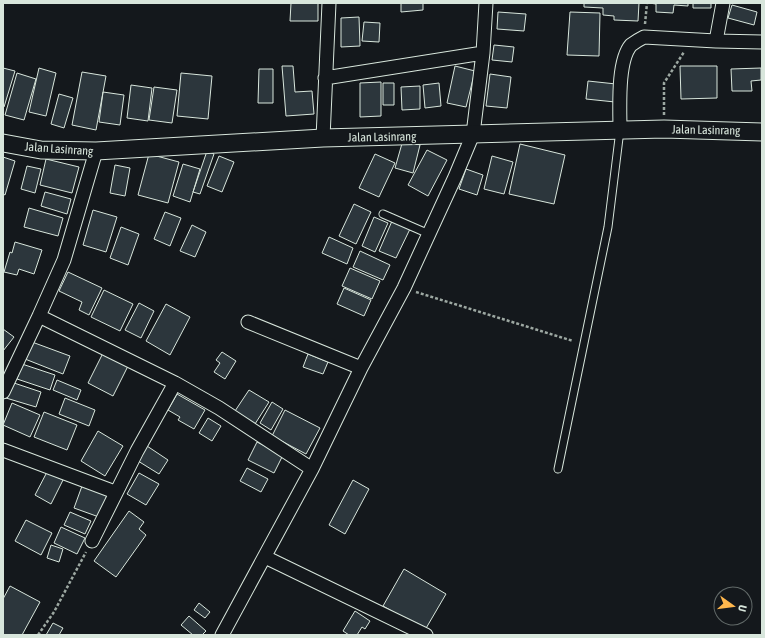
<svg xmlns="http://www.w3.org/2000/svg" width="765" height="638" viewBox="0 0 765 638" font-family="'Asap Condensed',sans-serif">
<rect width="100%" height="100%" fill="#14181c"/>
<!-- building -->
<path fill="#2c363c" stroke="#d8e6dc" d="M291 3H318V21H290Z
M401 3H423V10L401 12Z
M584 3H639L638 21 614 20V16L603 15V8L584 7Z
M649 3H688V6L674 5 673 13 656 12V4Z
M693 3H711V8H693Z
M732 5 757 12 754 25 728 18Z
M498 12 526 14 524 31 497 29Z
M570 12 600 13 599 56 567 55Z
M359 17 360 46 341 47V18Z
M364 22 380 23 379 42 362 41Z
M494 45 514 47 512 62 492 60Z
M282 66H293L295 92 312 91 314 114 286 116Z
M455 66 475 71 466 107 447 103Z
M680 66H717V98L681 99Z
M3 68 15 71 4 107H3Z
M39 68 56 73 46 116 29 112Z
M761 68V80L751 81 752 91H732L731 69Z
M259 69H273V103H258Z
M82 72 106 76 96 130 72 125Z
M17 73 36 79 24 120 5 115Z
M181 73 212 76 208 119 177 116Z
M490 74 511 77 507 108 486 106Z
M588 81 616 84 615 102 586 99Z
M381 82V116L360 117V83Z
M383 83H394V105H383Z
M439 83 441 106 425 108 423 85Z
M131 85 152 88 148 121 127 118Z
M420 86V109L402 110 401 87Z
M154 87 177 90 172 123 149 120Z
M103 92 124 95 120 125 99 122Z
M59 94 73 98 64 128 51 124Z
M403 140 420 145 413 173 395 168Z
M520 144 565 155 554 204 509 194Z
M427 150 447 160 428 196 408 185Z
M207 151 214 154 200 194 193 192Z
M149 154 179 162 168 203 138 195Z
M375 154 395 163 379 197 359 188Z
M219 156 234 162 222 192 207 186Z
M492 156 513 162 504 194 484 189Z
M3 157 15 161 5 195 3 194Z
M46 159 79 167 72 193 40 185Z
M183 164 200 169 190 202 173 196Z
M115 165 130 168 125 196 110 193Z
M27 166 41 169 35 193 21 189Z
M466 169 483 175 477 195 459 189Z
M45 192 71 199 67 214 41 206Z
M354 204 371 212 356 244 339 236Z
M29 208 63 218 58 236 24 227Z
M93 210 117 217 106 252 83 245Z
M165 212 181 218 170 246 154 239Z
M374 217 388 223 375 252 362 246Z
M392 221 410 229 396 258 379 251Z
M192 225 206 232 195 257 180 251Z
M121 227 139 234 128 265 110 258Z
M329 237 353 248 347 264 322 253Z
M15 242 42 250 34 274 19 269 17 275 4 272 10 252 12 253Z
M360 251 390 265 383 280 353 267Z
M350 268 380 281 372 299 342 286Z
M68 272 102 288 89 315 79 310 82 302 59 291Z
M344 288 371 300 364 316 337 304Z
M104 290 133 304 120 331 91 317Z
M139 303 154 311 141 338 125 330Z
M166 304 190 317 170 355 146 341Z
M3 329 14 337 3 351Z
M32 342 70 356 63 374 25 359Z
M104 351 129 364 113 396 88 383Z
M222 352 236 361 225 379 214 372 220 363 216 360Z
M308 354 328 362 323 374 303 367Z
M22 364 55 375 50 390 17 379Z
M57 380 81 390 77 400 53 390Z
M11 382 41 392 36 407 6 398Z
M249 390 269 402 255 424 235 411Z
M177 394 205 410 194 429 178 420 180 417 168 410Z
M65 398 95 410 89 426 59 414Z
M272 402 283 409 271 430 260 423Z
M12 403 40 415 30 437 3 425Z
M285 410 320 428 306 454 272 436Z
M44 412 77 425 67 450 34 437Z
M208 418 221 426 212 441 199 433Z
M98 431 123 446 105 476 81 461Z
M257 442 283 455 274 473 248 460Z
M147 446 168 460 159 474 138 461Z
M247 468 268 479 261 492 240 481Z
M47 472 63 480 51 504 35 495Z
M139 473 159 484 146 505 127 494Z
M353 480 369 489 345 534 329 525Z
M82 486 107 495 99 517 74 508Z
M129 511 144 522 139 529 146 535 116 577 94 561Z
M70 512 91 521 85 534 64 525Z
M26 520 52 533 41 555 15 541Z
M61 527 85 538 77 554 54 543Z
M51 545 63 549 59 562 47 558Z
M404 569 446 594 425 630 383 606Z
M10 586 40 602 22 635H3V599Z
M199 603 210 612 205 618 194 610Z
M355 611 370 621 365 629 362 627 357 635H349L343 631Z
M189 616 206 631 202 635H193L181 625Z
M53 623 63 628 59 635H46Z"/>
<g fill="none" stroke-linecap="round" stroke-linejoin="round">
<!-- service casing -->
<g stroke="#d8e6dc" stroke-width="9">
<path id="service" d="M383 214 429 234
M558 469 608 227 620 130"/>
</g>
<!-- minor casing -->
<g stroke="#d8e6dc" stroke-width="15">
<path id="minor" d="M716 41 723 3
M325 78 483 53
M620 130C620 109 617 61 631 45 635 42 640 39 644 37L716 41 762 42
M323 138 329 3
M39 316 175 383 219 408 312 469
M248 322 361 368
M3 392 39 316 64 260 96 151
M3 450 115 492
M92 541 137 451 175 383
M265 557 426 635
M222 635 312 469 361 368 404 288 455 177 473 134 483 53 486 3"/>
</g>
<!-- tertiary casing -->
<g stroke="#d8e6dc" stroke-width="19">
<path id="tertiary" d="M3 143 41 150 96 151 323 138 664 129 762 132"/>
</g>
<!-- path -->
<path stroke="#9da8a2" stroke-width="2.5" stroke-dasharray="3 2" stroke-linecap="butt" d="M645 24 647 3
M664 115V83L684 52
M416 292 573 341
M38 635 54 612 86 552"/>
<!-- service -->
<use href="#service" stroke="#14181c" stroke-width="7"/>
<!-- minor -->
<use href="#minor" stroke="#14181c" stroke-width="13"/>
<!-- tertiary -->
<use href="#tertiary" stroke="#14181c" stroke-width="17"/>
</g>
<g text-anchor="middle" stroke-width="3" stroke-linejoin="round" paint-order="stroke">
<!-- street labels -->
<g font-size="12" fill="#d8e6dc" stroke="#14181c">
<text transform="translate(706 130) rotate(1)" y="4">Jalan Lasinrang</text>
<text transform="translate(382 137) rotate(-1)" y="4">Jalan Lasinrang</text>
<text transform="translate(59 149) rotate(4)" y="4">Jalan Lasinrang</text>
</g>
</g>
<!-- border -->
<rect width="765" height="638" fill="none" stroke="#d8e6dc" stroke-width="8"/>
<!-- north arrow -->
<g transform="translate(733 606) rotate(104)"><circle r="19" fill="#14181c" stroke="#626a69"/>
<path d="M0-3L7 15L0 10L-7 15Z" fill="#ffb74d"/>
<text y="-6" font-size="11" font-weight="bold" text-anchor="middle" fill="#d8e6dc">U</text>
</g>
</svg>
